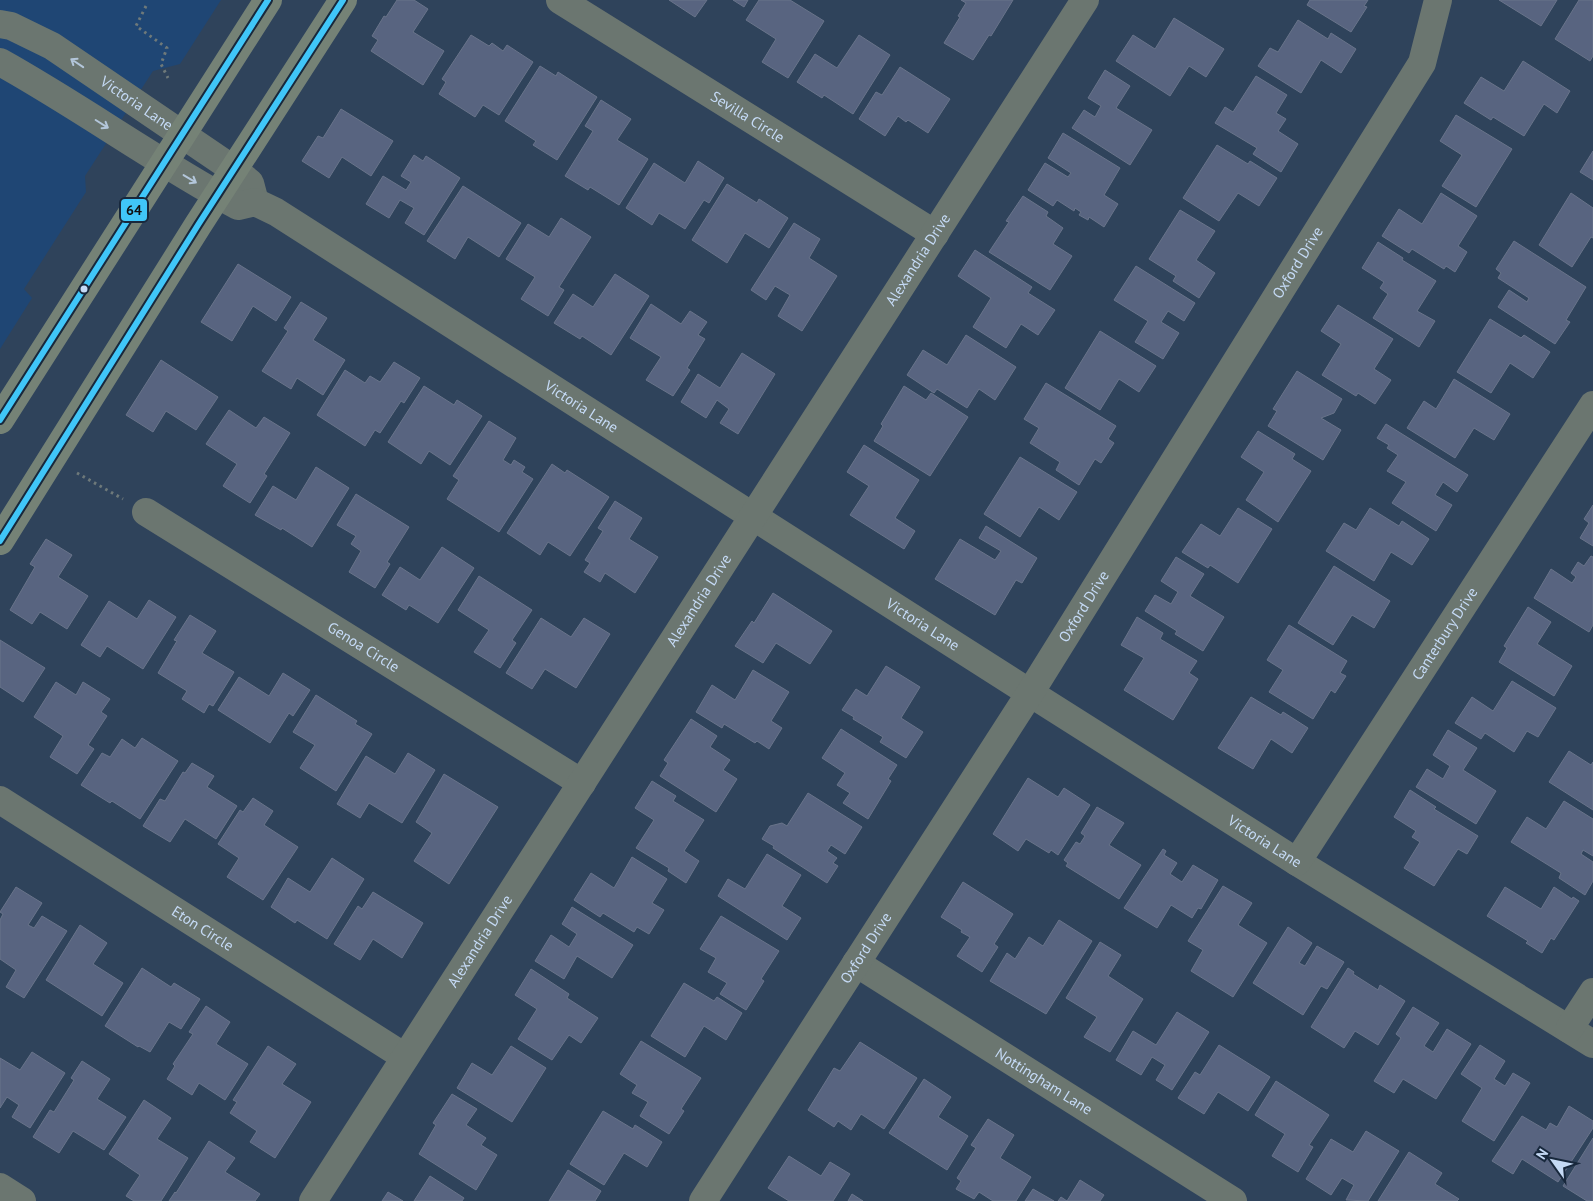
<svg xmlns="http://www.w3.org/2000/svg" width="1593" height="1201" viewBox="0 0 1593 1201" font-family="'PT Sans',sans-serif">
<rect width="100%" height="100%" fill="#2f435b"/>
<!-- built -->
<path fill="#1f4674" d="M0 0H221L180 64 153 71 85 176 86 192 24 289 32 298 0 349Z"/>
<!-- building -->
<path fill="#586480" stroke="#69748a" d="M397 0H414L428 9 413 32 444 51 423 85 371 51 378 40 372 36 384 16 386 17Z
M669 0H707L695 17Z
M733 0H748L744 7Z
M759 0H790L824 21 788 78 762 62 776 39 746 20Z
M961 0H1013L991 36 989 35 973 60 944 43 960 17 958 16 966 3Z
M1310 0H1368L1364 6 1367 7 1351 32 1307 5Z
M1499 0H1557L1541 26Z
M1579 0H1593V56L1590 61 1555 39Z
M1174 18 1224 49 1206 77 1189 66 1170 96 1116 61 1133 35 1155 49Z
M1298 20 1328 39 1331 33 1356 49 1341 73 1321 60 1301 93 1258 66 1270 48 1278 52Z
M471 35 489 46 492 43 503 51 507 45 533 62 499 115 483 105 475 117 439 94 446 82 442 79Z
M859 35 890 55 853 114 824 95 822 98 797 82 815 54 837 68Z
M1523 61 1570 91 1557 113 1544 104 1524 136 1493 117 1491 120 1464 103 1481 77 1504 91Z
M540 66 556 76 558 72 597 97 557 160 533 145 536 141 505 121Z
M900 67 950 99 928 133 908 120 906 122 898 116 885 136 859 119 876 92 882 95Z
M1105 70 1130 86 1116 108 1152 130 1130 165 1072 128 1084 110 1095 117 1101 106 1088 98Z
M1256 76 1287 95 1276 113 1286 119 1278 131 1298 144 1281 172 1253 154 1257 148 1215 123 1225 107 1233 112Z
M601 100 631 119 617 140 648 159 619 205 590 187 588 190 565 176 593 131 585 126Z
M341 109 393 141 371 176 342 157 329 178 302 161 318 136 323 138Z
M1456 115 1512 149 1476 207 1442 186 1462 155 1440 141Z
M1063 133 1120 168 1104 195 1118 204 1104 227 1089 217 1088 220 1079 215 1081 212 1075 208 1074 211 1057 200 1053 206 1028 190 1045 163 1068 177 1071 173 1048 158Z
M1217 145 1248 164 1250 161 1277 178 1259 206 1238 193 1219 221 1183 198Z
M1593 151V180L1580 172Z
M414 155 423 161 426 156 460 178 424 235 405 223 414 208 400 200 389 218 366 204 383 176 406 190 411 182 401 176Z
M698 161 724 178 709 203 704 200 685 229 659 213 652 225 626 208 654 163 685 183Z
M727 184 757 203 759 199 788 218 769 248 745 233 727 263 692 240Z
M463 186 521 223 499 257 468 237 455 259 427 241Z
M1441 193 1477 216 1458 246 1467 252 1455 272 1446 266 1444 269 1412 249 1409 253 1382 236 1399 209 1422 224Z
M1571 193 1593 208V238L1591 237 1572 267 1539 245Z
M1023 196 1048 212 1046 216 1063 228 1053 244 1072 256 1050 290 989 252 1009 222 1006 221Z
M1180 210 1215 231 1196 260 1215 273 1199 298 1173 281 1176 276 1149 259Z
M561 218 591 237 559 287 564 290 548 316 521 299 535 277 506 259 528 224 549 237Z
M794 223 820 239 809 258 837 276 802 331 778 316 790 295 775 286 766 300 751 290Z
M1514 241 1586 287 1566 320 1570 322 1555 344 1498 307 1509 290 1527 302 1529 298 1498 278 1501 273 1496 269Z
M1378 242 1403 258 1402 260 1436 281 1417 311 1435 321 1419 347 1373 318 1388 294 1380 288 1384 282 1362 268Z
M975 250 1032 287 1028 293 1055 310 1038 335 1021 324 1006 348 973 327 991 298 958 276Z
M238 264 291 297 276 321 253 306 232 341 201 322Z
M1136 266 1195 303 1184 321 1168 311 1161 322 1179 333 1163 359 1135 342 1148 321 1114 300Z
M615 274 649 296 611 355 582 336 580 339 554 323 573 294 593 307Z
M301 302 327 318 313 340 345 360 323 395 297 378 291 389 262 371 288 331 284 328Z
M651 304 681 324 690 311 707 322 698 335 705 339 687 368 690 370 673 396 646 380 661 357 630 338Z
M1338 305 1393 339 1374 369 1391 380 1375 404 1358 393 1356 396 1322 375 1341 344 1321 331Z
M1490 319 1521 338 1524 335 1550 352 1533 378 1510 363 1491 393 1457 372Z
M1100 331 1156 366 1139 392 1119 379 1100 410 1065 388Z
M966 335 1016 367 995 400 979 389 967 408 937 389 934 393 907 375 923 350 947 365Z
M742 353 775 374 738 434 720 423 729 409 717 400 706 418 681 402 698 374 720 388Z
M161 360 218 397 196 430 166 411 153 432 126 415Z
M394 362 420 378 404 403 401 401 380 433 375 430 365 446 317 415 345 370 365 383 370 376 380 382Z
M1297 371 1342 399 1334 413 1321 418 1341 430 1323 460 1268 426 1277 411 1273 409Z
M1454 379 1510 414 1494 440 1474 428 1455 458 1407 428 1424 401 1436 409Z
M1046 383 1116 426 1108 439 1114 443 1101 463 1095 459 1079 485 1056 470 1060 462 1030 443 1039 428 1024 419Z
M424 386 454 405 457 400 482 416 450 465 429 451 421 464 388 442Z
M904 386 926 400 931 393 968 417 930 476 874 441 883 426 881 424Z
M229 410 256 428 264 417 290 433 264 474 267 476 250 503 223 486 237 464 206 444Z
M489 421 516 438 503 460 511 465 514 460 525 467 522 472 533 479 499 532 447 499 459 480 453 476Z
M1386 424 1468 475 1457 492 1443 482 1435 495 1452 505 1436 531 1392 503 1406 482 1387 471 1398 455 1387 448 1389 445 1377 438Z
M1258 431 1295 454 1292 459 1311 471 1278 522 1246 500 1264 472 1241 457Z
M864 445 919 480 895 518 915 531 904 549 850 515 869 486 847 472Z
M1020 457 1077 492 1059 520 1039 507 1020 537 984 514Z
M552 464 565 473 567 470 609 497 570 556 548 542 540 555 507 533Z
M316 467 349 488 312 547 282 528 281 530 255 515 273 486 296 500Z
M356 494 409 527 387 562 390 564 375 588 349 572 361 551 351 544 356 536 337 525Z
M615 501 642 518 629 539 658 557 635 593 605 573 600 582 584 572 590 563 585 560 603 531 598 528Z
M1593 505V546L1580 538 1589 523 1584 519Z
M1238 508 1272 529 1238 583 1210 565 1208 568 1182 552 1201 524 1220 536Z
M1370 508 1399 526 1402 521 1429 539 1412 565 1391 552 1374 581 1326 551 1344 523 1356 530Z
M986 526 1037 558 1022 583 1016 580 995 615 935 579 960 539 995 560 1001 551 979 538Z
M46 539 72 555 58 577 88 596 67 629 40 612 32 624 10 610 35 567 30 564Z
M442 547 474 568 438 623 409 605 406 610 382 595 400 567 420 580Z
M1591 556 1593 557V625L1589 632 1534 598 1551 569 1572 583 1576 577 1571 573 1578 562 1584 566Z
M1176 557 1204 574 1190 596 1224 617 1203 651 1175 634 1177 631 1145 611 1155 595 1171 604 1178 592 1161 581Z
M1334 566 1390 601 1374 628 1352 615 1333 645 1298 623Z
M479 576 532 610 512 640 516 643 500 668 474 652 489 630 458 610Z
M773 593 832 631 810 664 776 643 763 663 735 646 752 621 754 623Z
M149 600 176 617 143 669 107 646 100 657 81 645 109 601 137 619Z
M1528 607 1551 622 1537 644 1572 666 1554 696 1499 662 1507 648 1504 646Z
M190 615 216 631 202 653 234 672 213 706 209 704 204 713 182 699 187 691 158 673 177 641 174 640Z
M1137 617 1163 633 1160 639 1197 661 1189 673 1198 679 1173 720 1124 690 1144 658 1121 645Z
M541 618 571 637 584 618 610 634 576 688 545 669 532 689 506 673Z
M1289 625 1347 661 1340 673 1346 676 1335 693 1331 690 1313 719 1269 692 1283 670 1267 660Z
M0 640 45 668 23 702 0 687Z
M886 666 920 687 901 718 923 732 906 758 880 742 883 737 853 719 854 717 842 710 856 689 867 696Z
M753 670 789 692 771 721 782 728 769 749 757 741 755 743 724 724 722 728 696 712 712 685 735 700Z
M283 673 310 690 293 716 289 713 270 743 218 710 239 677 269 696Z
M1512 681 1556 708 1538 737 1527 731 1514 752 1485 733 1481 739 1455 723 1472 697 1493 711Z
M56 682 76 695 83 682 110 699 101 712 107 716 88 745 94 749 77 774 50 757 63 736 34 717Z
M316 695 357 721 355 724 372 734 336 791 300 768 315 745 293 732Z
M1251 697 1281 715 1283 712 1308 728 1292 753 1271 739 1253 769 1218 748Z
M691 719 717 736 710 747 730 760 723 770 737 779 716 812 660 776 668 763 664 760Z
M841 729 897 765 888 779 891 781 868 819 843 803 850 793 837 785 845 773 822 758Z
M1448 730 1477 748 1463 770 1496 791 1476 824 1416 787 1427 769 1443 779 1450 766 1433 755Z
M142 738 178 761 140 819 112 801 110 803 81 785 102 753 110 757 122 739 135 748Z
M1569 751 1591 765 1593 762V810L1549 782Z
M408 753 435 770 402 823 369 803 360 818 337 804 366 756 395 774Z
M192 763 214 776 207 787 237 806 216 839 185 819 170 842 143 826 160 799 165 801 183 772 185 773Z
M444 774 498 807 449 884 414 861 432 833 416 822Z
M1028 778 1058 797 1064 788 1090 805 1058 855 1051 850 1049 853 1026 839 1018 851 993 834Z
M652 781 676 796 673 801 704 820 684 851 699 861 686 883 668 871 669 868 636 848 654 820 635 808Z
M1410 790 1436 807 1434 809 1478 836 1467 854 1458 849 1434 886 1404 868 1420 842 1412 837 1416 831 1394 817Z
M808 793 862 827 845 854 831 845 827 851 837 858 833 863 838 866 827 883 773 848 774 846 762 839 770 826 782 823 787 826Z
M253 798 273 811 264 825 298 847 263 900 227 877 239 858 218 844 240 810 243 812Z
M1564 801 1593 819V856L1583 850 1581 854 1593 862V881L1585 895 1559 878 1561 873 1511 842 1527 817 1546 829Z
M1097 807 1124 823 1109 845 1141 865 1119 899 1066 866 1068 863 1064 860 1076 842 1080 844 1085 836 1081 833Z
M1163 849 1166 851 1164 855 1177 863 1170 874 1182 882 1193 865 1218 880 1201 909 1198 908 1192 918 1171 905 1157 928 1124 908Z
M767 854 801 875 782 906 801 918 787 940 718 896 728 879 745 889Z
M632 857 667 879 652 903 664 910 649 934 637 927 634 932 603 913 600 917 574 900 591 873 614 888Z
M332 858 364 879 327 939 297 920 295 923 271 907 288 878 310 892Z
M963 882 1013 914 994 944 998 947 982 972 957 956 970 937 961 932 962 930 941 917Z
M1223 886 1252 903 1238 925 1267 943 1233 997 1191 971 1203 950 1188 941Z
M16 887 42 903 28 925 34 928 42 916 67 931 24 998 6 987 16 970 0 959V920L3 914 0 912Z
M1505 887 1541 909 1554 887 1572 899 1573 897 1579 901 1554 940 1551 938 1542 953 1526 943 1528 941 1487 916Z
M373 892 423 923 402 958 373 939 360 960 334 944 358 906 362 909Z
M572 907 633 945 612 978 577 956 564 979 535 961 551 935 569 947 577 934 562 924Z
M721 916 779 951 761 979 764 981 746 1010 720 994 727 983 708 972 716 958 700 949Z
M1059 920 1092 941 1046 1014 990 981 1007 953 1015 959 1029 937 1043 946Z
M80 925 107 943 93 964 123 983 102 1016 46 980Z
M1288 927 1312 943 1299 963 1305 966 1317 946 1344 962 1327 989 1321 986 1303 1015 1253 983Z
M1100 942 1121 955 1108 976 1143 999 1110 1052 1084 1037 1097 1017 1066 998Z
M142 968 171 987 174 983 200 999 181 1029 169 1022 150 1052 139 1046 138 1047 105 1026Z
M1348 968 1354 972 1353 974 1378 990 1380 985 1405 1001 1378 1045 1355 1031 1344 1048 1311 1027Z
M531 969 569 994 567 998 598 1018 581 1043 569 1035 552 1060 518 1039 537 1009 515 995Z
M684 983 714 1001 717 997 742 1013 726 1040 704 1026 685 1057 651 1036Z
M206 1006 230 1022 216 1044 248 1064 225 1100 199 1083 192 1095 167 1079 175 1066 173 1064 193 1034 189 1032Z
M1413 1007 1439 1023 1424 1046 1433 1052 1447 1029 1471 1044 1436 1099 1403 1079 1394 1093 1374 1081 1401 1038 1396 1034Z
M1177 1012 1209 1032 1172 1090 1156 1080 1165 1065 1152 1057 1141 1075 1116 1060 1133 1031 1156 1045Z
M641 1041 701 1078 681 1109 684 1111 669 1134 640 1116 648 1102 632 1093 637 1085 620 1074Z
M860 1042 917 1078 884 1129 861 1114 851 1130 838 1121 834 1127 808 1110 834 1068 840 1071Z
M1219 1045 1270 1077 1248 1111 1218 1092 1204 1114 1178 1098 1195 1072 1200 1075Z
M1480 1045 1505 1061 1494 1079 1505 1086 1513 1073 1530 1083 1494 1141 1462 1121 1482 1088 1461 1074Z
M268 1046 296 1064 282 1084 311 1102 275 1158 250 1142 257 1131 230 1113 237 1102 233 1100Z
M511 1046 546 1068 512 1122 457 1088 472 1063 492 1075Z
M32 1052 65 1073 30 1128 12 1117 19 1105 7 1097 0 1108V1058L20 1070Z
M82 1061 110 1079 97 1099 126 1117 104 1150 73 1131 59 1153 33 1137 50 1110 54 1112 74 1080 71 1078Z
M924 1079 951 1097 938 1117 968 1136 947 1170 889 1133Z
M1276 1081 1329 1115 1309 1145 1313 1147 1298 1172 1272 1156 1285 1134 1255 1115Z
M452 1094 477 1109 466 1125 486 1138 481 1145 497 1155 476 1190 419 1154 436 1125 433 1123Z
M144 1100 171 1118 157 1139 188 1158 161 1201H134L126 1196 140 1175 109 1154Z
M1569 1106 1593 1121V1128L1558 1182 1522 1159 1513 1174 1492 1161 1522 1116 1546 1130 1550 1123 1557 1127Z
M603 1111 633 1129 635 1125 662 1142 647 1167 624 1153 604 1185 570 1164Z
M988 1119 1014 1135 1000 1158 1031 1177 1016 1201H993L979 1192 974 1199 956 1189 961 1181 957 1178 976 1148 971 1145Z
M1366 1131 1399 1151 1368 1201 1346 1200 1354 1185 1342 1178 1331 1195 1306 1179 1331 1139 1353 1152Z
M1593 1138V1201H1587L1563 1186Z
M209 1141 235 1158 225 1172 260 1194 255 1201H169L175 1192 176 1193Z
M1409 1152 1442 1173 1435 1184 1459 1199 1457 1201H1378Z
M789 1156 821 1176 830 1162 850 1174 833 1201H789L768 1188Z
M568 1170 601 1191 595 1201H549Z
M430 1176 464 1198 462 1201H414Z
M1080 1180 1104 1195 1100 1201H1058L1061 1197 1067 1201Z
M1033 1189 1054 1201H1025Z
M388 1192 403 1201H382Z
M852 1194 863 1201H848Z"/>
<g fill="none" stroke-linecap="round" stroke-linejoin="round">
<!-- path -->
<path stroke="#6e797a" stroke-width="3" stroke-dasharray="2.5 4" stroke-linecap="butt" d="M146 6 136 26 167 48 161 64 168 78
M77 473 123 499"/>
<!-- minor -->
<g stroke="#6b7670" stroke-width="28">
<path id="s1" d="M560 0 935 234"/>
<path id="s2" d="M0 24 11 26 52 46 233 169 250 183 255 202"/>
<path id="s3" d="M0 62C81 107 156 162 238 206L255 202 276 212 1030 693 1297 862 1593 1044"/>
<path id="s4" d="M146 512 582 783"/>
<path id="s5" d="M0 800 405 1057"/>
<path id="s6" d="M1297 862 1593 405"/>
<path id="s7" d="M856 963 1233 1201"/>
<path d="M1569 1029 1593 992"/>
<path d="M0 1187 22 1201"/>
<path id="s8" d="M313 1201 1085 0"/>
<path id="s9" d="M703 1201 1030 693 1422 63 1438 0"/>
</g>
<!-- major -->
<path stroke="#758276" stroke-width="28" d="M0 420 268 0
M0 541 198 225 343 0"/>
<!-- bus-1 casing -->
<g stroke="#18283c" stroke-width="10">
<path id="bus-1" d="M0 420 268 0
M0 541 198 225 343 0"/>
</g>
<!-- bus-1 -->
<use href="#bus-1" stroke="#40c6f8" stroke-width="6"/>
</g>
<!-- one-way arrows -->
<defs><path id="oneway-shaft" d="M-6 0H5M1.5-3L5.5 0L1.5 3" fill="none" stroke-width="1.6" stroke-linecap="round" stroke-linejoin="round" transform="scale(1.25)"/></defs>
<g stroke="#b3c6da">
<use href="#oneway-shaft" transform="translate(77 63) rotate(-146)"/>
<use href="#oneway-shaft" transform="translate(102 124) rotate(32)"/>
<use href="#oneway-shaft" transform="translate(190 179) rotate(31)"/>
</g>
<!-- markers -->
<circle fill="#c5daf5" stroke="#18283c" stroke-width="2" cx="84" cy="289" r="4.5"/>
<g text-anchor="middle" stroke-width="5" stroke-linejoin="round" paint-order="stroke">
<!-- street labels -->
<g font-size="15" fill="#c5daf5" stroke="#18283c">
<text dy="5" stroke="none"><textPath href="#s2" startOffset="159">Victoria Lane</textPath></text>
<text dy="5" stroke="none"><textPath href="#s1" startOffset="221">Sevilla Circle</textPath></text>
<text dy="5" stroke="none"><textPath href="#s8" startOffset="1119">Alexandria Drive</textPath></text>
<text dy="5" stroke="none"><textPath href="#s9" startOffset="1111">Oxford Drive</textPath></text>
<text dy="5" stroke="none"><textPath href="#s3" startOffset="681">Victoria Lane</textPath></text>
<text dy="5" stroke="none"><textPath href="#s8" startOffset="714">Alexandria Drive</textPath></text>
<text dy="5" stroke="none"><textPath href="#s9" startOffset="706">Oxford Drive</textPath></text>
<text dy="5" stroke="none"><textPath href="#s3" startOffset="1086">Victoria Lane</textPath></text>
<text dy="5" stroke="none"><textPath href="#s6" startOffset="272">Canterbury Drive</textPath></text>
<text dy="5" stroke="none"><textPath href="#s4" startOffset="256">Genoa Circle</textPath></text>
<text dy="5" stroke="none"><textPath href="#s3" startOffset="1491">Victoria Lane</textPath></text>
<text dy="5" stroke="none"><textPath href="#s5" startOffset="240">Eton Circle</textPath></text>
<text dy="5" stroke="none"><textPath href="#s8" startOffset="309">Alexandria Drive</textPath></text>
<text dy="5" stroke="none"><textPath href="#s9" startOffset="301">Oxford Drive</textPath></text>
<text dy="5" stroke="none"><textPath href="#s7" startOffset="222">Nottingham Lane</textPath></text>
</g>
</g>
<rect stroke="#18283c" stroke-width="2" x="120" y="198" width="28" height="24" rx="5" fill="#40c6f8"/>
<g font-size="14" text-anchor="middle" font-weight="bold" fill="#111">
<text x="134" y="215">64</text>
</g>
<!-- north arrow -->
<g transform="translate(1553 1161) rotate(303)" stroke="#18283c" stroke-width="4" paint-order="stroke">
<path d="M0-4L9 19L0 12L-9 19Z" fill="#c5daf5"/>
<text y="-8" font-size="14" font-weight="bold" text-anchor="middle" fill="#c5daf5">N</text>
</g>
</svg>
